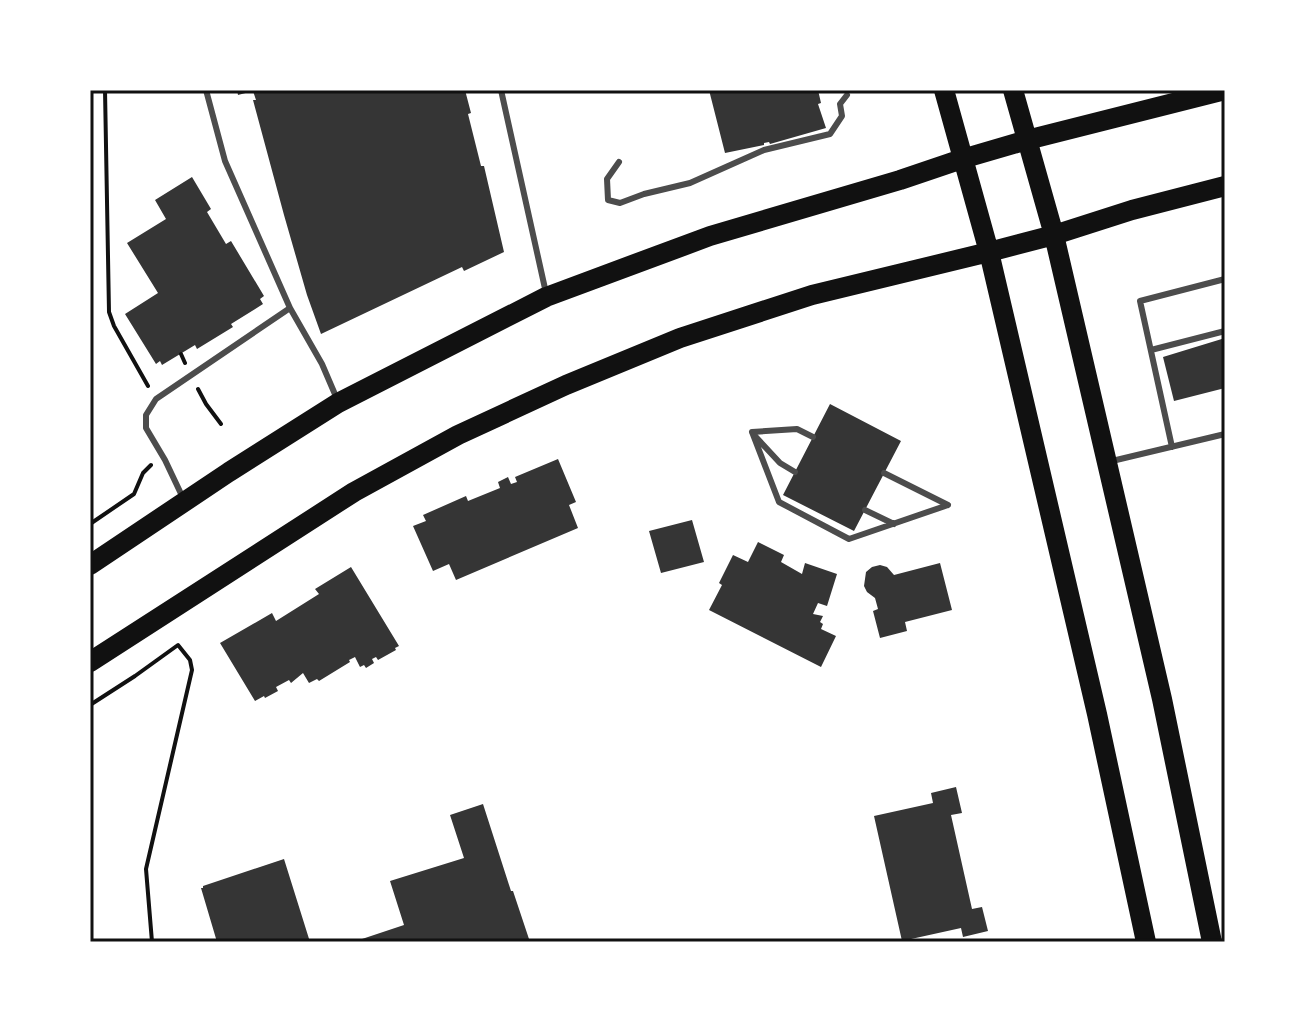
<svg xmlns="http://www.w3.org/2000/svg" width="1315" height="1032" viewBox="0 0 1315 1032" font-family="'Source Serif 4',serif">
<rect width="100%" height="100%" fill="#fff"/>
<!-- building -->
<path fill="#353535" d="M237 90H465L471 113 468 114 481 166H484L504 252 464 271 462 267 321 334 307 295 284 215 253 100H256L253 91 238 95Z
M709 90H818L821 103 818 104 826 128 770 144 769 142 764 143V145L725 153Z
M192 177 211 209 207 212 226 244 231 241 264 296 260 299 263 304 231 324 233 327 197 349 195 345 162 365 160 361 156 364 125 314 158 293 127 243 166 219 155 200Z
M1225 338V388L1174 401 1163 357Z
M830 404 901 441 854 531 783 495Z
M558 459 576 502 569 505 578 528 456 580 449 564 433 571 413 526 426 521 423 515 466 496 468 501 500 488 498 482 508 477 511 484 517 482 515 477Z
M692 520 704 562 661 573 649 531Z
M758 542 784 555 781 562 802 574 805 563 837 574 827 606 818 603 813 614 823 616 820 622 823 624 821 629 836 636 821 667 709 610 722 585 719 583 733 555 748 562Z
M940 563 952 610 905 622 907 631 880 638 873 611 878 609 875 598 867 592 864 586 866 572 872 567 880 565 887 567 894 575Z
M351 567 399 646 395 648 396 650 378 660 376 657 372 659 374 663 366 668 364 665 360 667 355 657 349 660 350 662 319 681 317 679 309 683 303 673 291 683 289 680 276 687 278 691 265 698 264 696 255 701 220 643 272 613 276 621 319 594 315 589Z
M956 787 962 813 951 815 972 909 982 907 988 931 963 937 961 928 902 941 874 816 933 803 931 793Z
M483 804 511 891H513L530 942H353L404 925 390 881 464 858 450 815Z
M284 859 310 942H217L201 888H203V886Z"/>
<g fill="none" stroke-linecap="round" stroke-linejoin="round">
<!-- path -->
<path stroke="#111" stroke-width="4" d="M105 90 109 312 114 326 148 386
M181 354 185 363
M198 389 206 404 221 424
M90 524 134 494 143 473 151 465
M90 705 135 676 178 645 190 660 192 670 146 869 152 942"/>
<!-- service -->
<path stroke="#4c4c4c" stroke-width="6" d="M206 90 225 161 290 308
M501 90 546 293
M619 162 607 179 608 200 620 203 644 194 690 183 764 150 830 134 842 116 840 104 847 95
M1151 350 1225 331
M752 432 779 502 849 539 948 505
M752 432 797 429 813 437
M754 435 780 463 795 472
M1172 447 1140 301 1225 279
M1112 461 1225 434
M884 473 948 505
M183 498 165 460 146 428V415L156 399 290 308 322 364 337 399
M865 510 894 524"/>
<!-- primary -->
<path stroke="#111" stroke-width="20" d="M944 90 989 252 1097 714 1146 942
M1013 90 1054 235 1162 699 1212 942
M90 565 229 472 338 403 546 297 710 236 900 180 962 159 1027 140 1225 90
M90 662 354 492 458 435 566 385 680 338 812 295 989 252 1054 235 1132 210 1225 186"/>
</g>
<!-- border -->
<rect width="1315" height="1032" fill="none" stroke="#ffffff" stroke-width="184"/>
<rect x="92" y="92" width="1131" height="848" fill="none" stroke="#111" stroke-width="3"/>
</svg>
